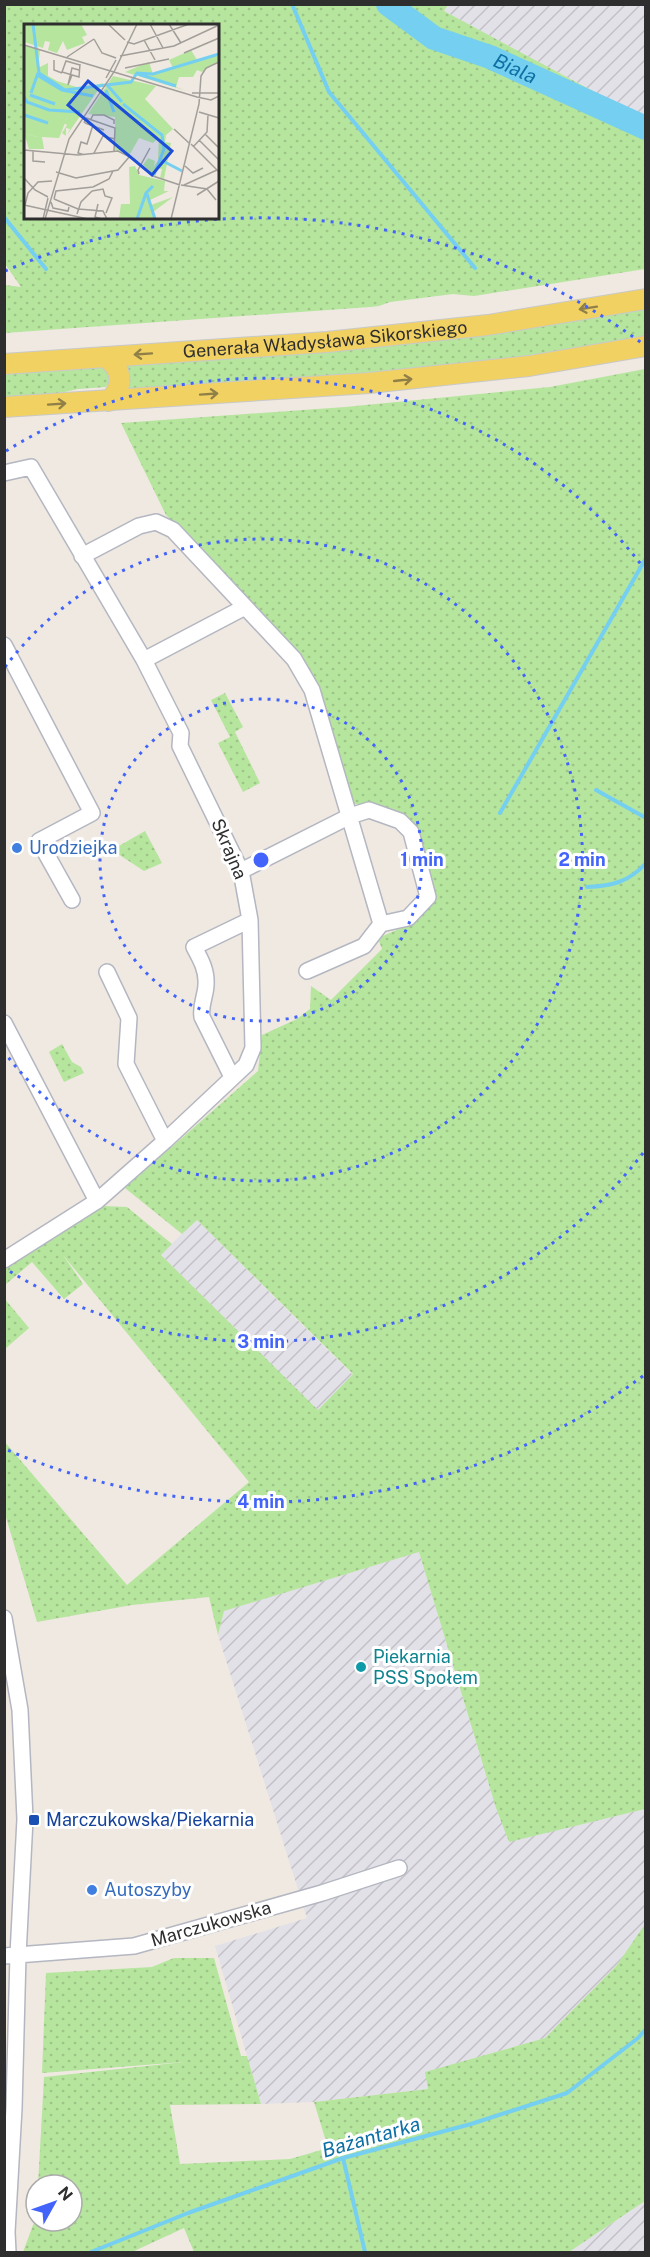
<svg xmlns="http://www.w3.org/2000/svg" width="650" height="2257" viewBox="0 0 650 2257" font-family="'Public Sans',sans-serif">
<defs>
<pattern id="industrial-furrows" width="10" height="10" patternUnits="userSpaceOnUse" patternTransform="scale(1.5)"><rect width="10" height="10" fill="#e3e1e8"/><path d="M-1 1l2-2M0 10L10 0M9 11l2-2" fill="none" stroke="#c3c1c7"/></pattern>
<pattern id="grass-dots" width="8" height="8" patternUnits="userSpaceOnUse" patternTransform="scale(1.5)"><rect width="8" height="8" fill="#b6e59e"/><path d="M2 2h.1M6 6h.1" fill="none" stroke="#9dc588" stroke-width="1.8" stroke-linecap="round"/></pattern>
</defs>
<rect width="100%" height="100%" fill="#efe9e1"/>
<!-- industrial -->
<path fill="url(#industrial-furrows)" d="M448 4 645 5V119L444 11Z
M196 1219 353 1375 318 1410 161 1255Z
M419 1552 496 1808 509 1841 645 1809V1924L617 1965 545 2038 426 2072 429 2089 314 2102 261 2104 215 1946 307 1918 218 1635 223 1611Z
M645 2201V2252H569Z"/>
<!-- grass -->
<path fill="url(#grass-dots)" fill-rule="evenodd" d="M5 4 448 5 444 11 645 119V269L474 296 453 294 390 302 379 306 370 307 5 333V285L21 287 5 264ZM26 26H218V218H26Z
M645 308V338C473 366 298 383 123 394L130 380 124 364 305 354 487 334Z
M102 365 112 378 106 387 78 389 38 398 5 400V372Z
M645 369V1809L509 1842 496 1808 419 1552 224 1611 218 1635 209 1597 132 1605 37 1622 5 1514 4 1441 127 1585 249 1482 63 1255 83 1284 64 1299 32 1262 5 1285V1269L103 1206 127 1207 172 1244 161 1255 318 1410 353 1374 197 1220 182 1234 125 1188 258 1071 262 1035 297 1019 310 1009 311 986 331 1000 382 949 379 941 383 936 410 924 435 899 409 820 377 805 354 804 318 690 299 656 166 515 121 423 345 407 550 387Z
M225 693 243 727 235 732 260 783 243 792 218 743 230 737 211 700Z
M145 831 162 863 144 871 112 850Z
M62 1044 72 1062 81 1067 84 1073 64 1082 49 1052Z
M4 1298 29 1328 5 1349H4Z
M645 1924V2201L569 2252H194L184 2228 132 2252H23L36 2217V2221H72V2185H38L44 2077 184 2062 42 2073 46 1973 152 1967 174 1958H214L241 2056H247L261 2104 170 2105 180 2164 290 2159 328 2148 314 2102 428 2089 425 2072 545 2038 617 1965Z"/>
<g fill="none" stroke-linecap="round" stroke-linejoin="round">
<!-- stream -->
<path stroke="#75cff0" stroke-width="4" d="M292 4 329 92 475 268
M4 217 46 269
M596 790 646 818
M500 813 646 558
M587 887C612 886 629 882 646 863
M343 2158 365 2252
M91 2252 188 2213 343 2158 471 2124 567 2093 638 2038 646 2029"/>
<!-- river -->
<path stroke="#75cff0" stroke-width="24" id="s1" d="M388 4 434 38 490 57 646 128"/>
<!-- minor casing -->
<g stroke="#b4b7c1" stroke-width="18">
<path id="minor" d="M4 473 31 467 144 660 181 733 180 746 241 871 250 920 253 1048 246 1065 165 1141 97 1201 4 1260
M82 556 139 526 156 522 173 530 294 659 312 690 381 924 364 946 307 971
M4 645 92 813 39 841 72 900
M144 660 245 607
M241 871 350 816 369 810 400 821 411 832 428 897 408 918 381 924
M107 972 129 1018 126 1064 165 1141
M4 1023 97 1201
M232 1077 202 1017C200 1004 206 996 206 984 207 970 200 958 194 947L250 920
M4 1618 20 1710 25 1819 18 1955 14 2108 7 2232 8 2252
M4 1956 134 1946 322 1893 399 1868"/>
</g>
<!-- major casing -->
<g stroke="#c9c9c9" stroke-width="22">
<g id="major">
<path d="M105 357C123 368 124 387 109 401"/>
<path id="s2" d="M4 364 327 342 488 325 646 299"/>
<path d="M4 407 369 383 529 366 646 346"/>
</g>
</g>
<!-- minor -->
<use href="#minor" stroke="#fff" stroke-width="15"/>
<!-- major -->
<use href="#major" stroke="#f2d163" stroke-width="20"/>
</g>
<!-- one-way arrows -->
<defs><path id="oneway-shaft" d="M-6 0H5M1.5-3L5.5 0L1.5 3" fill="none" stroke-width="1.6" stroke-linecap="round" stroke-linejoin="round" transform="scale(1.5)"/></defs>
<g stroke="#908048">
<use href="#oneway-shaft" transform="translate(588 308) rotate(171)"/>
<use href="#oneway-shaft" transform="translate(143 354) rotate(176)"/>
<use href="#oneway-shaft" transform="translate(403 380) rotate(-6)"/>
<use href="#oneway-shaft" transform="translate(209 394) rotate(-4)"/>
<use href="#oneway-shaft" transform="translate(57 404) rotate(-4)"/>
</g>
<!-- distance rings -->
<g fill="none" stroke="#4264fb" stroke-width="3" stroke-dasharray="3 6">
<circle cx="261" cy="860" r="161"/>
<path d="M5 667A321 321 0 1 1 5 1053"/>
<path d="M643 1153A482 482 0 0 1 6 1269M6 451A482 482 0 0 1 643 567"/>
<path d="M643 1376A642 642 0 0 1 5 1449M5 271A642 642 0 0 1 643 344"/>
</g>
<!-- markers -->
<g fill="#3f7fe0" stroke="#fff" stroke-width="2">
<circle cx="17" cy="848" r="6"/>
<circle cx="92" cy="1890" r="6"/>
</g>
<circle fill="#0f9aa8" stroke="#fff" stroke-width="2" cx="361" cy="1667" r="6"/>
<rect fill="#1a4fb4" stroke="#fff" stroke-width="2" x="28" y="1814" width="12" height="12" rx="3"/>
<g text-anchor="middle" stroke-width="6" stroke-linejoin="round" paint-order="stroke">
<!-- street labels -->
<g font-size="18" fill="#2e2e2e" stroke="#fff">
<text dy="6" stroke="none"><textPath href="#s2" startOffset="322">Generała Władysława Sikorskiego</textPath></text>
<text transform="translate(229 849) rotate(67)" y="6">Skrajna</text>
<text transform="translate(211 1924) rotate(-16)" y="6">Marczukowska</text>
</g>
<!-- shop labels -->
<g font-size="18" fill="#366cbe" stroke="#fff" text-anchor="start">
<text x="29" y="854">Urodziejka</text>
<text x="104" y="1896">Autoszyby</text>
</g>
<!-- culture labels -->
<g font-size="18" fill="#0d838f" stroke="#fff" text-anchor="start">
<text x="373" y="1663">Piekarnia<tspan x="373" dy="21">PSS Społem</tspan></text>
</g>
<!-- transit labels -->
<g font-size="18" fill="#164399" stroke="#fff" text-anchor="start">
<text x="46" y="1826">Marczukowska/Piekarnia</text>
</g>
<!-- water labels -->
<g font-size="20" font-style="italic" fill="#0d6fa3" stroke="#fff">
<text dy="7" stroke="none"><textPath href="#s1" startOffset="144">Biala</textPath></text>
<text transform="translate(371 2137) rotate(-16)" y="7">Bażantarka</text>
</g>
</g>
<!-- overview -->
<g transform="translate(24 24)">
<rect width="195" height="195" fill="#efe9e1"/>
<path d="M0 0H57L63 11 58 13 61 19 43 26 39 17 33 29 24 26 26 18 21 17 19 24 0 18ZM0 20 16 26 14 44 24 39V52L33 57 59 65 79 59 43 111 46 105 42 104V112L38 109 43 101 40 99 44 93 55 90 37 92 26 106 13 113 0 109ZM167 26 173 36 195 31V37L178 48 173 46 169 53H155L152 63 163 67 101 48 125 38 129 50 149 44 145 36ZM89 52 132 62 121 75 149 105 142 111 141 118 147 119 140 155 136 154 138 145 133 144 131 152 119 141 124 134 131 137 130 142 134 137 135 113 129 119 115 114 106 130 91 126V93L64 90ZM111 142 115 151 141 157 140 167H145L126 176 127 181 149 173 129 188 132 195H95L97 180H106L105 143Z" fill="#b6e59e"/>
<path d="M39 88 56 89 46 98 43 94 35 114 18 113 20 125H5L0 109 13 113 12 101 26 106 29 96ZM114 178 107 195H95L97 184Z" fill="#b6e59e"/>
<path fill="none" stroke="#75cff0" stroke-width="3" d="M9 0 15 49 41 66 107 58 113 49 129 50 195 30M114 50 152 62M13 51 38 66 69 72M84 62 98 78M82 66 90 88M7 69 14 49M6 71 31 80M0 73 3 78 25 86 56 88M99 80 138 111 140 125 130 151M0 91 24 99M135 135 158 147M123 170 131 195M113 195 122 169 129 162"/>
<path fill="none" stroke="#a29e99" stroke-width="1.5" d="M84 0 101 16M126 0 139 24M145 0 157 19M70 15 78 29 92 34M120 16 131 36M103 18 110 20 165 0M0 21 173 73 187 76 195 72M160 29 195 14M96 32 150 22 195 1M43 33 70 15M30 36V46L38 49M56 41 42 37 38 48 55 53 56 40M101 44 145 35M48 51 44 61 48 44 55 46M82 54 92 36M168 69H195M175 88 195 94M67 95 69 91H80L90 96V100M60 99 62 94 91 104 90 127M61 99 80 106M150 105 165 119M181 110 195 124M175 116 195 136M167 120 195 148M169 123 183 108 184 91M0 126 54 131 94 127 108 134 129 152 156 161M9 126V137L21 138M70 129 79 112 91 115M61 131 54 129 57 118 63 120 69 101M161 142 169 149 179 144M32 148 52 154 94 146 106 132M115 150 114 146 126 124M0 154 11 166 24 173M157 161 183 165 192 176M160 161 193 146M68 167 79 165 81 172 88 174 82 189M173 171 195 157M30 175 32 167 69 163 85 155 89 147M30 175 54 185 79 187 83 195M27 178 29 184 44 187 45 183M74 180 71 193 78 195M0 181 64 195M1 181 4 169 14 158 28 157M53 190 57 178 68 167M19 195 24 174M21 195 45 115 90 48 113 0M147 195 175 80 177 52 182 44 195 38"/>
<path fill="#1d4ed8" fill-opacity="0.15" stroke="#1d4ed8" stroke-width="3" d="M64 57 148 127 128 151 44 81Z"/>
<rect width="195" height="195" fill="none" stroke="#2e2e2e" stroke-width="3"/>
</g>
<circle cx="261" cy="860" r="9" fill="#4264fb" stroke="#fff" stroke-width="3"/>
<g font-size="18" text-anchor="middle" font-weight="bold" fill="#4264fb" stroke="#fff" stroke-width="6" stroke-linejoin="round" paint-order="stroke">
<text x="422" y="866">1 min</text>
<text x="582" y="866">2 min</text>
<text x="261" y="1348">3 min</text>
<text x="261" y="1508">4 min</text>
</g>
<!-- border -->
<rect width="650" height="2257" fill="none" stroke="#2e2e2e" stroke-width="12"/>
<!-- north arrow -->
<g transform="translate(54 2203) rotate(50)"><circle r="28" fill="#ffffff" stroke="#ababab" stroke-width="1.5"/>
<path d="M0-4.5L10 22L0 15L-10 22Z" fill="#4264fb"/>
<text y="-9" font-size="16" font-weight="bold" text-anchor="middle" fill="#2e2e2e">N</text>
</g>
</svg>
